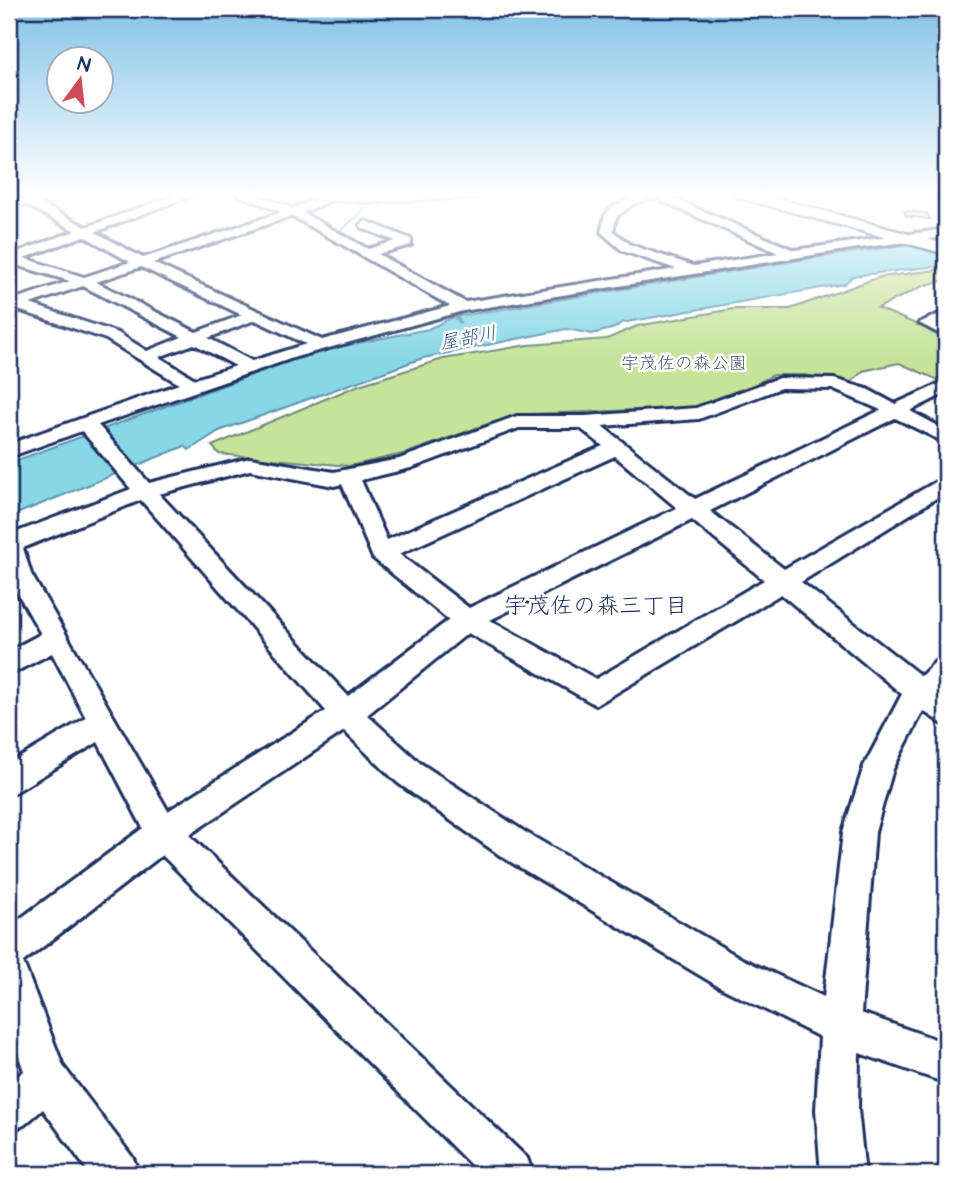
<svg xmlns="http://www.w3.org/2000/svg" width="955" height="1183" viewBox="0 0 955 1183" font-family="'Architects Daughter','Klee One',sans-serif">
<rect width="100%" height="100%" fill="#fff"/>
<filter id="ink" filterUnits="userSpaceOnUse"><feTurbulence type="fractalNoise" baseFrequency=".0143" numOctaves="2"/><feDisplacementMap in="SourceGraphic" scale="14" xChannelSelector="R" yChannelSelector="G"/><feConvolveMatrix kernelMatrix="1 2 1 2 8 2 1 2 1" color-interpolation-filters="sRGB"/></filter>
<g filter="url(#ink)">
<!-- green -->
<path fill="#c6e39a" stroke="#70897c" stroke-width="2" d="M946 269V280L925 285 878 308 946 337V373L936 379 899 363 863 371 848 385 806 375H773L733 396 692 408 531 414 490 423 407 453 349 466 219 454 212 446 359 385 443 359 528 345 607 339 637 326 733 309H790L880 277Z"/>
<!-- water -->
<path fill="#88d7e6" stroke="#5c94b0" stroke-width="2" d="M946 240V265L853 276 844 284 621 323 615 328 592 334 566 329 423 358 219 431 189 450 185 446 9 517V463L318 351 428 329 454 317 801 260Z"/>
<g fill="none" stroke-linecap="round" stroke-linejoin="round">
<!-- stream-far1 -->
<path stroke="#5c94b0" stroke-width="2.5" d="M369 197 363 211 332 238 401 279"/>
<!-- stream -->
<path stroke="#5c94b0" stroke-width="3.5" d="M398 277 447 306 460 322"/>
</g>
<!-- building -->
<path fill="#f2b7ad" stroke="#1b2f5e" stroke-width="2" d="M904 211 927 213 930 219 906 216Z"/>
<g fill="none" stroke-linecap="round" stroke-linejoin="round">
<!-- minor casing -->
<g stroke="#1b2f5e" stroke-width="6">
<path id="minor" d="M180 194H195L95 232 143 258 282 212 236 194H252L293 208 318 199 309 197 308 194H481L476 197 369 202 332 200 303 213 368 249 395 241 362 228 360 225 366 221 411 239V245L378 254 465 302 676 269 623 251 601 232 605 216 611 208 640 194H664L794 250 946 229V237L851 249 463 311 296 357 98 425 149 483 250 458 334 472 399 459 517 416H585L696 408 779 378 834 379 867 389 895 404 946 381V393L910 411 946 430V443L895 418 710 511 784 569 946 476V492L801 582 921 676 936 661 946 658V687L941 692 946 696V726L923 711 893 769 875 832 861 1013 946 1043V1083L859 1053 858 1110 865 1174H821L816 1110 820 1037 716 985 501 856 398 783 344 731 189 835 527 1158 533 1174H480L162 855 23 962 63 1066 133 1158 139 1174H90L43 1109 24 1125 9 1131V1083L24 1071 9 1028V927L143 828 98 742 9 796V764L86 718 52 653 9 675V651L41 634 9 578V535L131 489 82 431 9 457V444L179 384 106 339 15 309 9 310V298L15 299 70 281 9 263V255L75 231 27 205 9 203V197L34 200 86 227ZM653 197 778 253 694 266 631 245 613 231 616 217 633 204ZM292 216 450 306 322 340 153 263ZM84 236 130 262 84 277 24 258ZM141 267 242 315 196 332 96 282ZM83 286 182 337 147 351 118 333 30 304ZM255 320 306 344 252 361 208 338ZM194 344 236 366 195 379 159 357ZM781 388 832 389 881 410 695 499 602 426 699 419ZM519 428H580L603 446 387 540 361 480 411 468ZM615 456 677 508 469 608 399 554ZM250 470 334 486 342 484 373 558 449 620 348 696 159 494ZM141 500 326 711 168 811 31 574 23 548ZM692 520 764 580 596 679 490 620ZM781 594 902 694 864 766 843 832 824 997 742 959 525 832 420 763 367 715 468 633 596 705Z
M946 311V320L940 323 946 326V337L919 323Z"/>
</g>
<!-- highway casing -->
<g stroke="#1b2f5e" stroke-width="5">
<path id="highway" d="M734 194H760L946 244V254L737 197Z"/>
</g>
<!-- minor -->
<use href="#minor" fill="#fff" fill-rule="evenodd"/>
<!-- highway -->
<use href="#highway" fill="#fff" fill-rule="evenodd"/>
</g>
</g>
<!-- sky -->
<linearGradient id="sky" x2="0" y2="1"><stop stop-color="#81c2e7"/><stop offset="0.54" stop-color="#fff"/><stop offset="1" stop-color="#fff" stop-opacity="0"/></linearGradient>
<rect width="955" height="360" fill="url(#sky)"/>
<g text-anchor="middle" stroke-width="5" stroke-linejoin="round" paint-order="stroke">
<!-- far-park labels -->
<g font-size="18" fill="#465c6d" stroke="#fff">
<text x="684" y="369">宇茂佐の森公園</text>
</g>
<!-- far-water labels -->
<g font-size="19" font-style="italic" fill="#365980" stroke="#fff">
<text transform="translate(468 337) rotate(-11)" y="7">屋部川</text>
</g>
<!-- neighbourhood labels -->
<g font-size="23" fill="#1b2f5e" stroke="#fff">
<text x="596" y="613">宇茂佐の森三丁目</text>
</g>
</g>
<!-- margin -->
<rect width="955" height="1183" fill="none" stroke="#fff" stroke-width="35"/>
<rect x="18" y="18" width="920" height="1148" fill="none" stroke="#1b2f5e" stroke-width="2.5" filter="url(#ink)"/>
<!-- north arrow -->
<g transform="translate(80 80) rotate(15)"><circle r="33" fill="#ffffff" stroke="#a4acbf" stroke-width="2"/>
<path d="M0-5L12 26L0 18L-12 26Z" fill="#d1495b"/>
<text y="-10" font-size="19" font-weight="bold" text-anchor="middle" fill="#1b2f5e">N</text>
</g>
</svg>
